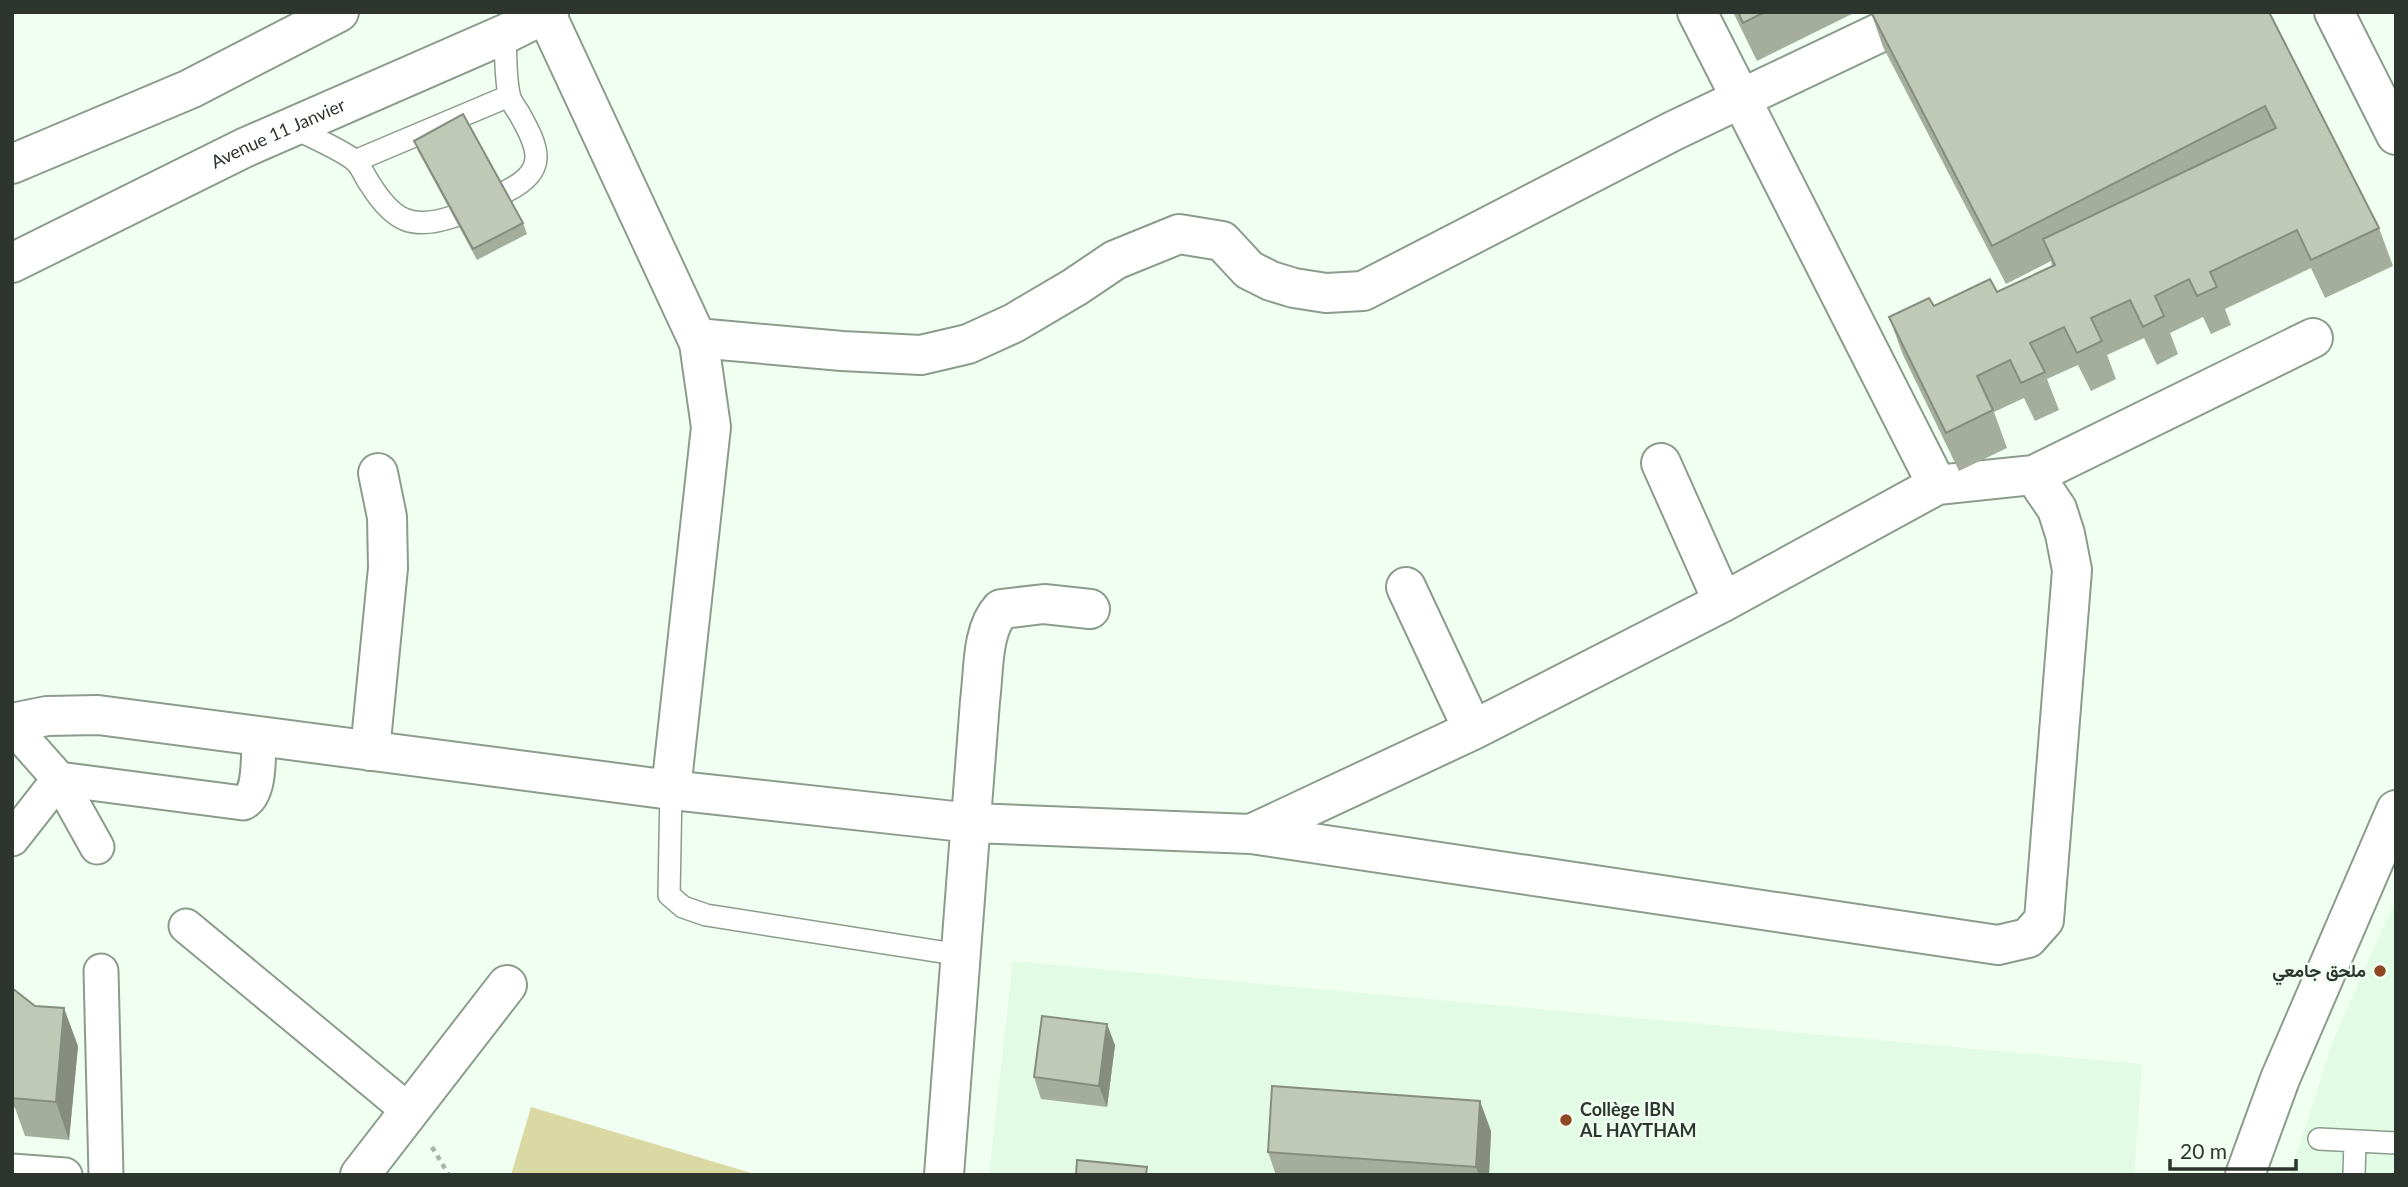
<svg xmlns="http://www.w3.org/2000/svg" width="2408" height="1187" viewBox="0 0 2408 1187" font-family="Lato,Vazirmatn,sans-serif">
<rect width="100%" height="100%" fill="#f0fff1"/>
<!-- built -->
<path fill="#e2fbe4" d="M2396 899V1175H2290L2332 1043Z
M1013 961 2142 1064 2134 1175H989Z"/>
<!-- green -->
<path fill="#dbd9a3" d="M531 1107 758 1175H511Z"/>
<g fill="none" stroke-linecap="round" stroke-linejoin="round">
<!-- service casing -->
<g stroke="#8b9c8c" stroke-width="24">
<path id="service" d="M505 34C506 53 505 75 509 94 510 101 515 107 519 113 539 149 549 171 505 192
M292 127C307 135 343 150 355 161 361 166 365 177 370 184 393 221 412 231 455 216
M355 161 509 96
M671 790 669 895 683 907 706 915 961 955
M2319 1139 2396 1143
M2354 1175 2355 1141"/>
</g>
<!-- pedestrian casing -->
<g stroke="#8b9c8c" stroke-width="37">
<path id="pedestrian" d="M12 726 59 779 97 847
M12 839 59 779 243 803C261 795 258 755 259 737
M186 926 409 1111
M101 971 106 1175
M12 1171 65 1175"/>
</g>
<!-- minor casing -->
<g stroke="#8b9c8c" stroke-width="42">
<path id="minor" d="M1697 12 1937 485
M2334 12 2396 135
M546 14 699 343 711 427 671 790
M697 338 842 351 921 355 968 344 1014 323 1075 287 1115 260 1179 234 1222 241 1249 270 1271 281 1294 288 1326 293 1363 291 1673 131 1923 12
M1661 463 1723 602
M1406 587 1473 730
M12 723 47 716 98 715 671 790 972 823 1251 834 1473 730 1723 602 1937 485 2034 475 2313 338
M370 751 388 568 387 517 378 473
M1251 834 1998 945 2028 938 2044 920 2072 570 2065 534 2057 509 2034 475
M360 1175 507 985
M944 1175 980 701C984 672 981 631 1001 609L1044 604 1090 609
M2245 1175 2280 1079 2396 810"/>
</g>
<!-- tertiary casing -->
<g stroke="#8b9c8c" stroke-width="42">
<g id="tertiary">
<path d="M12 164 190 89 339 12"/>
<path id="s1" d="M12 263 244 148 505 34 549 12"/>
</g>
</g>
<!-- path -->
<path stroke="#a6b2a6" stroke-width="4.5" stroke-dasharray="5 5" stroke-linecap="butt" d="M432 1147 449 1175"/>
<!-- service -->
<use href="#service" stroke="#fff" stroke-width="21"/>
<!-- pedestrian -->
<use href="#pedestrian" stroke="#fff" stroke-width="33"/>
<!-- minor -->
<use href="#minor" stroke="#fff" stroke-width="38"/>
<!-- tertiary -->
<use href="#tertiary" stroke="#fff" stroke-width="38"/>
</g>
<!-- wall -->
<path fill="#a5ad9c" d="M1733 12H1856L1757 61Z
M1871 12H2269L2379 228 2393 266 2325 298 2311 268 2225 309 2231 325 2211 334 2203 317 2170 333 2178 354 2157 365 2144 338 2107 355 2116 379 2091 391 2078 365 2047 379 2059 410 2035 421 2024 398 1994 412 2007 448 1959 471 1903 355 1889 317 1997 292 2052 266 2051 261 2006 284 1883 47Z
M414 141 523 223 527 234 477 260 418 151Z
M12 988 78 1046 69 1140 25 1136 15 1108 12 1106Z
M1115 1045 1107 1107 1041 1099 1034 1077Z
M1491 1131 1489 1175H1276L1268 1152Z"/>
<!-- shaded-wall -->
<path fill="#868d7f" d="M64 1008 78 1046 69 1140 56 1102Z
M1107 1024 1115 1045 1107 1107 1099 1086Z
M1480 1101 1491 1131 1489 1175H1479L1476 1167Z"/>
<!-- building -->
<path fill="#c0c9b5" stroke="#868d7f" stroke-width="2" d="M1738 12H1765L1743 23Z
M1871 12H2269L2379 228 2311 260 2297 230 2210 272 2217 287 2197 296 2189 279 2155 296 2164 316 2143 327 2130 300 2091 318 2102 341 2077 353 2064 327 2030 343 2045 372 2021 383 2010 360 1977 376 1993 410 1946 433 1889 317 1929 298 1934 306 1990 279 1997 292 2055 265 2043 239 2276 128 2265 106 1992 246Z
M463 114 523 223 473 249 414 141Z
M12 988 35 1006 64 1008 56 1102 12 1098Z
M1042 1016 1107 1024 1099 1086 1034 1077Z
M1272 1086 1480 1101 1476 1167 1268 1152Z
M1077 1160 1147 1167 1146 1175H1076Z"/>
<!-- markers -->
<g fill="#8e4623" stroke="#f0fff1" stroke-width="2.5">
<circle cx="2380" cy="971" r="7"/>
<circle cx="1566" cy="1120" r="7"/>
</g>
<g text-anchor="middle" stroke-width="5" stroke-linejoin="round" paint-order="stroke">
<!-- street labels -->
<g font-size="18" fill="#2e352e" stroke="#f0fff1">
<text dy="6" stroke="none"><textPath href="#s1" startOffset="296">Avenue 11 Janvier</textPath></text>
</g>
<!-- poi labels -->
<g font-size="18" font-weight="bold" fill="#2e352e" stroke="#f0fff1" text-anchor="end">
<text x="2366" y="977">ملحق جامعي</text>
<text x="1580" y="1116" text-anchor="start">Collège IBN<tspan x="1580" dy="21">AL HAYTHAM</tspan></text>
</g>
</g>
<!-- border -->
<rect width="2408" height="1187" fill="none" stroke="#2e352e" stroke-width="28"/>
<!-- scale -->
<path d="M2170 1159v10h126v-10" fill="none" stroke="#2e352e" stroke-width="3.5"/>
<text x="2180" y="1159" font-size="21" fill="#2e352e" stroke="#f0fff1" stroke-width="5" paint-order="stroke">20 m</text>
</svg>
